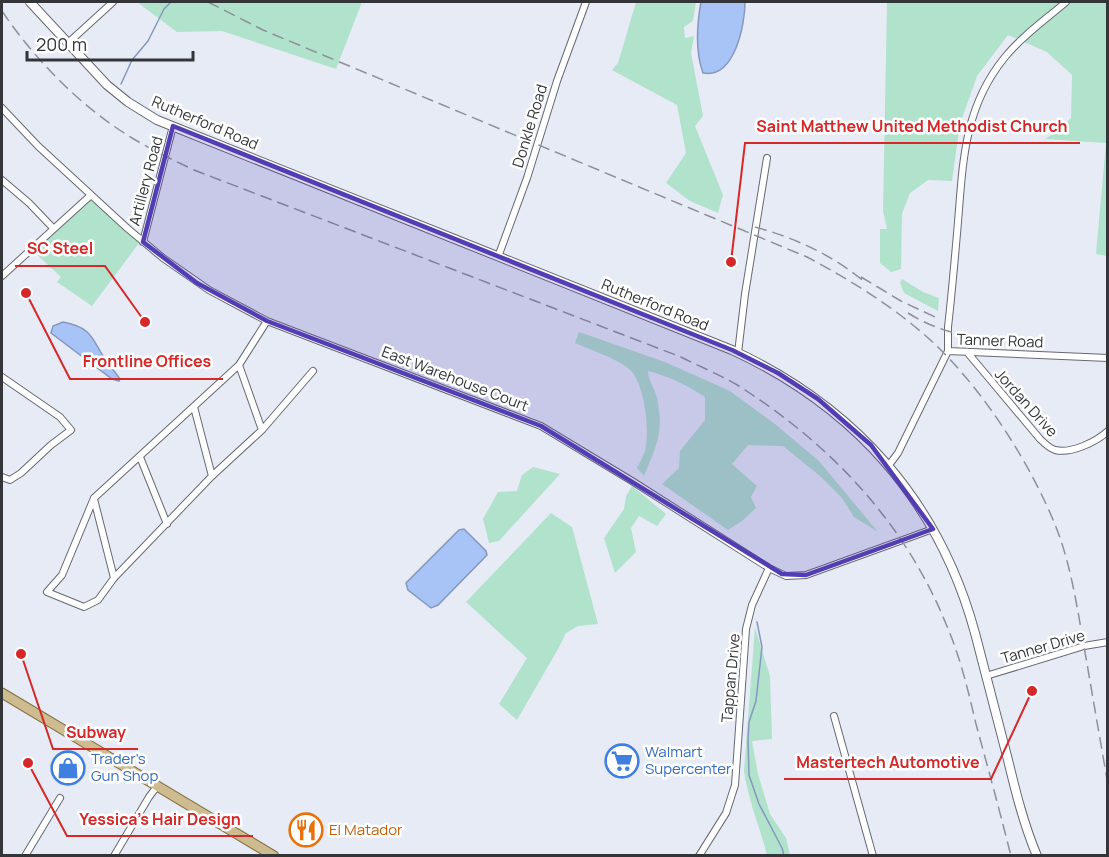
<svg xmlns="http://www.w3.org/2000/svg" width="1109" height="857" viewBox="0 0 1109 857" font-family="Manrope,sans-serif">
<rect width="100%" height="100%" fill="#e7ebf6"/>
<!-- green -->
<path fill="#b1e2cb" d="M137 2H362L336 69 222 31 177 32Z
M636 2H696L693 21 684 27 685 38 694 36 691 53 703 116 695 126 723 195 718 213 690 201 666 183 686 153 677 105 612 70 618 63Z
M887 2H1107V256L1096 254 1106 143 1045 139 1058 131 1071 118 1072 75 1047 52 1008 35 977 76 960 124 952 181 928 180 910 193 902 214 901 269 891 272 880 263V229H887L883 211Z
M85 197 102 208 139 243 92 306 57 282 61 277 34 252Z
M902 279 923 292 939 298 938 311 904 293 900 283Z
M579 332 665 362 730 391 775 424 819 461 878 532 854 517 842 498 820 476 783 446 748 445 732 464 757 486 751 497 756 508 742 521 728 530 662 484 679 468 680 451 705 420V397C688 386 669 376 648 371 648 381 655 388 657 398 664 433 657 444 644 476L637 468C640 462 643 457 645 451 650 431 645 390 633 373 623 360 590 350 575 343Z
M533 467 560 474 499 541 489 543 483 519 498 492 517 491 522 475Z
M632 486 666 514 657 526 639 516 631 528 636 552 615 573 604 538 624 509 626 496Z
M551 513 572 527 598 624 578 626 566 633 558 649 517 720 499 704 527 658 466 602Z
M755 628 770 676 772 739 752 741 758 774 770 814 786 838 790 855H767C760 827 748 800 744 771Z"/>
<!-- water -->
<path fill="#a8c3f6" stroke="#8598bd" stroke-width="1.5" d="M701 2H745C745 24 735 79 703 73 695 51 697 24 701 2Z
M63 322C93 328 91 338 105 359 110 366 115 372 120 379L119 381 112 379 51 333 53 326Z
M464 529 486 551 487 555 438 605 431 608 408 590 406 583 459 530Z"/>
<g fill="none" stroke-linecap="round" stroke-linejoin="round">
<!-- stream -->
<path stroke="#8598bd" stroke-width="1.5" d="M121 84 132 60 148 41 164 9 171 2
M757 622 762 647 756 701 749 722 748 739 749 775 759 804 782 848 784 856"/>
<!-- street casing -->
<g stroke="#666973" stroke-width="8">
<path id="street" d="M68 43 113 2
M2 108 38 146 127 228 163 258 209 290 267 321 541 426 632 481 769 568 786 576 806 575 933 529
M2 180 29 203 53 228
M143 242 173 126
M498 257 527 178 557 81 586 2
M2 276 91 195
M267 321 239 365 94 498 62 575 47 592 84 607 98 600 114 578 212 476 262 430 313 371
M948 351 1108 358
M967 352 1040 439C1044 443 1049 448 1055 450 1071 454 1096 442 1108 431
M738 353 745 294 767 158
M239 365 262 430
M2 377 60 417 71 430 51 445 21 473 10 480 2 477
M194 407 212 476
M140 457 167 524
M889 465 898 453 948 351V327C952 292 955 257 958 222 963 161 964 107 1005 57 1022 36 1045 20 1066 2
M94 499 114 578
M986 676 1084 646 1108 642
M834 716 873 856
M25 856 60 798
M114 856 149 797 158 785
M699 856 726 813 735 785 746 629 752 605 769 568"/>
</g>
<!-- secondary casing -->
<g stroke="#666973" stroke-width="10">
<path id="secondary" d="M30 2 107 85 128 102 157 120 732 350C855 407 939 501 975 633 986 675 997 718 1008 760 1016 793 1024 825 1037 856"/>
</g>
<!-- primary casing -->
<g stroke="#827041" stroke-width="11">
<path id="primary" d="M2 693 274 856"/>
</g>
<!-- street -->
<use href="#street" stroke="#fff" stroke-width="6"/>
<!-- secondary -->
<use href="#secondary" stroke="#fff" stroke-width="8"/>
<!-- primary -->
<use href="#primary" stroke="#cebc90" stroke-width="9"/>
<!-- rail -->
<path stroke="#8d9098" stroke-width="1.5" stroke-dasharray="12 6" stroke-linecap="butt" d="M208 2 263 30 807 257C850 280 891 305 927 337 980 384 1030 462 1056 527 1071 565 1077 607 1084 646 1092 693 1100 739 1108 785
M2 11C35 60 81 107 132 138 152 150 173 160 194 170L681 357C702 368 726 377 745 390 834 448 906 525 946 624 960 656 968 690 976 724 988 768 1000 812 1011 856
M755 227C796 238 834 256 866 283
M861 277 901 301 935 317
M908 313C948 338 986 339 1031 343"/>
</g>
<!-- marked area -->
<path fill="#523db5" fill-opacity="0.2" stroke="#523db5" stroke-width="4.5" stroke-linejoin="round" d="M173 126 732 350 778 373 818 399 871 445 933 529 806 575 782 574 541 426 267 321 197 283 143 242Z"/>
<!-- icons -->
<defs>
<g id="supermarket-ring" transform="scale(1.725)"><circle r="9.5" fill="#fff" stroke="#3f7fe0" stroke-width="1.5"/><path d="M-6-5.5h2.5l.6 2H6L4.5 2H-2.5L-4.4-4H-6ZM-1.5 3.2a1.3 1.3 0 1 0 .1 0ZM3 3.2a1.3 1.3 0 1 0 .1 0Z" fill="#3f7fe0"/></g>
<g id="shop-ring" transform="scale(1.725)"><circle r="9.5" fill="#fff" stroke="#3f7fe0" stroke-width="1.5"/><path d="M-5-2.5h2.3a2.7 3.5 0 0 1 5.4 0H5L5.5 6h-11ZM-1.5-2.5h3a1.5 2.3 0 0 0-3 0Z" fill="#3f7fe0"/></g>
<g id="restaurant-ring" transform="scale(1.725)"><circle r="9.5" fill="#fff" stroke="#e8710a" stroke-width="1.5"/><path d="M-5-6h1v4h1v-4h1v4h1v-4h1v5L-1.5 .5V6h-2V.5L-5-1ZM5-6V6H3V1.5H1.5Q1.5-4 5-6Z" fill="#e8710a"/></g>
</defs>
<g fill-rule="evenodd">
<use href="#supermarket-ring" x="622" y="761"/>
<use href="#shop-ring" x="68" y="768"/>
<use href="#restaurant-ring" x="306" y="830"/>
</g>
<g text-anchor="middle" stroke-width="5" stroke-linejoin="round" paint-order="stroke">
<!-- street labels -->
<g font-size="15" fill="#333539" stroke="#fff">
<text transform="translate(205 123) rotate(23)" y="5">Rutherford Road</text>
<text transform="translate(530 126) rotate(-73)" y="5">Donkle Road</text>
<text transform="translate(146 181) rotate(-75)" y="5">Artillery Road</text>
<text transform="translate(655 305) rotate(22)" y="5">Rutherford Road</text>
<text transform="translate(1000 341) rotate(2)" y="5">Tanner Road</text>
<text transform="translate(455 379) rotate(21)" y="5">East Warehouse Court</text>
<text transform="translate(1026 403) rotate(48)" y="5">Jordan Drive</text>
<text transform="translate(1043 647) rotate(-16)" y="5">Tanner Drive</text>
<text transform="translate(731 678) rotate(-85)" y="5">Tappan Drive</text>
</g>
<!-- shop labels -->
<g font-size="15" fill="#366cbe" stroke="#fff" text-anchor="start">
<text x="645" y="757">Walmart<tspan x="645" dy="17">Supercenter</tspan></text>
<text x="91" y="764">Trader's<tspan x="91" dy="17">Gun Shop</tspan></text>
</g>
<!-- food labels -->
<g font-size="15" fill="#c56008" stroke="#fff" text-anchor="start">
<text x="329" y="835">El Matador</text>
</g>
</g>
<!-- callouts -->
<path fill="none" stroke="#d62828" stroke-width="2" d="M731 262L745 143H1080M145 322L105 266H15M26 293L70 379H223M21 654L53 749H138M1032 691L991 779H784M28 763L67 836H253"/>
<g fill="#d62828" stroke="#fff" stroke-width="2">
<circle cx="731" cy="262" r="6"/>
<circle cx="145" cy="322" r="6"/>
<circle cx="26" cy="293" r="6"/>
<circle cx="21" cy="654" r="6"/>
<circle cx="1032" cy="691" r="6"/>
<circle cx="28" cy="763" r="6"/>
</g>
<g font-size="16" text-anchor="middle" font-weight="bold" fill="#d62828" stroke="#fff" stroke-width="5" stroke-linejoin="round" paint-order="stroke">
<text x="912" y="132">Saint Matthew United Methodist Church</text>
<text x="60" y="254">SC Steel</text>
<text x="147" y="367">Frontline Offices</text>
<text x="96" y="738">Subway</text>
<text x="888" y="768">Mastertech Automotive</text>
<text x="160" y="825">Yessica's Hair Design</text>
</g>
<!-- border -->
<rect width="1109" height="857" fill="none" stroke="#333539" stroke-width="6"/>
<!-- scale -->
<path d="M27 51v9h166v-9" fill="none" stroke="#333539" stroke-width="3"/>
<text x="36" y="51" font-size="18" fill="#333539" stroke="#ffffff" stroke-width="4.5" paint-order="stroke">200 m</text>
</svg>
